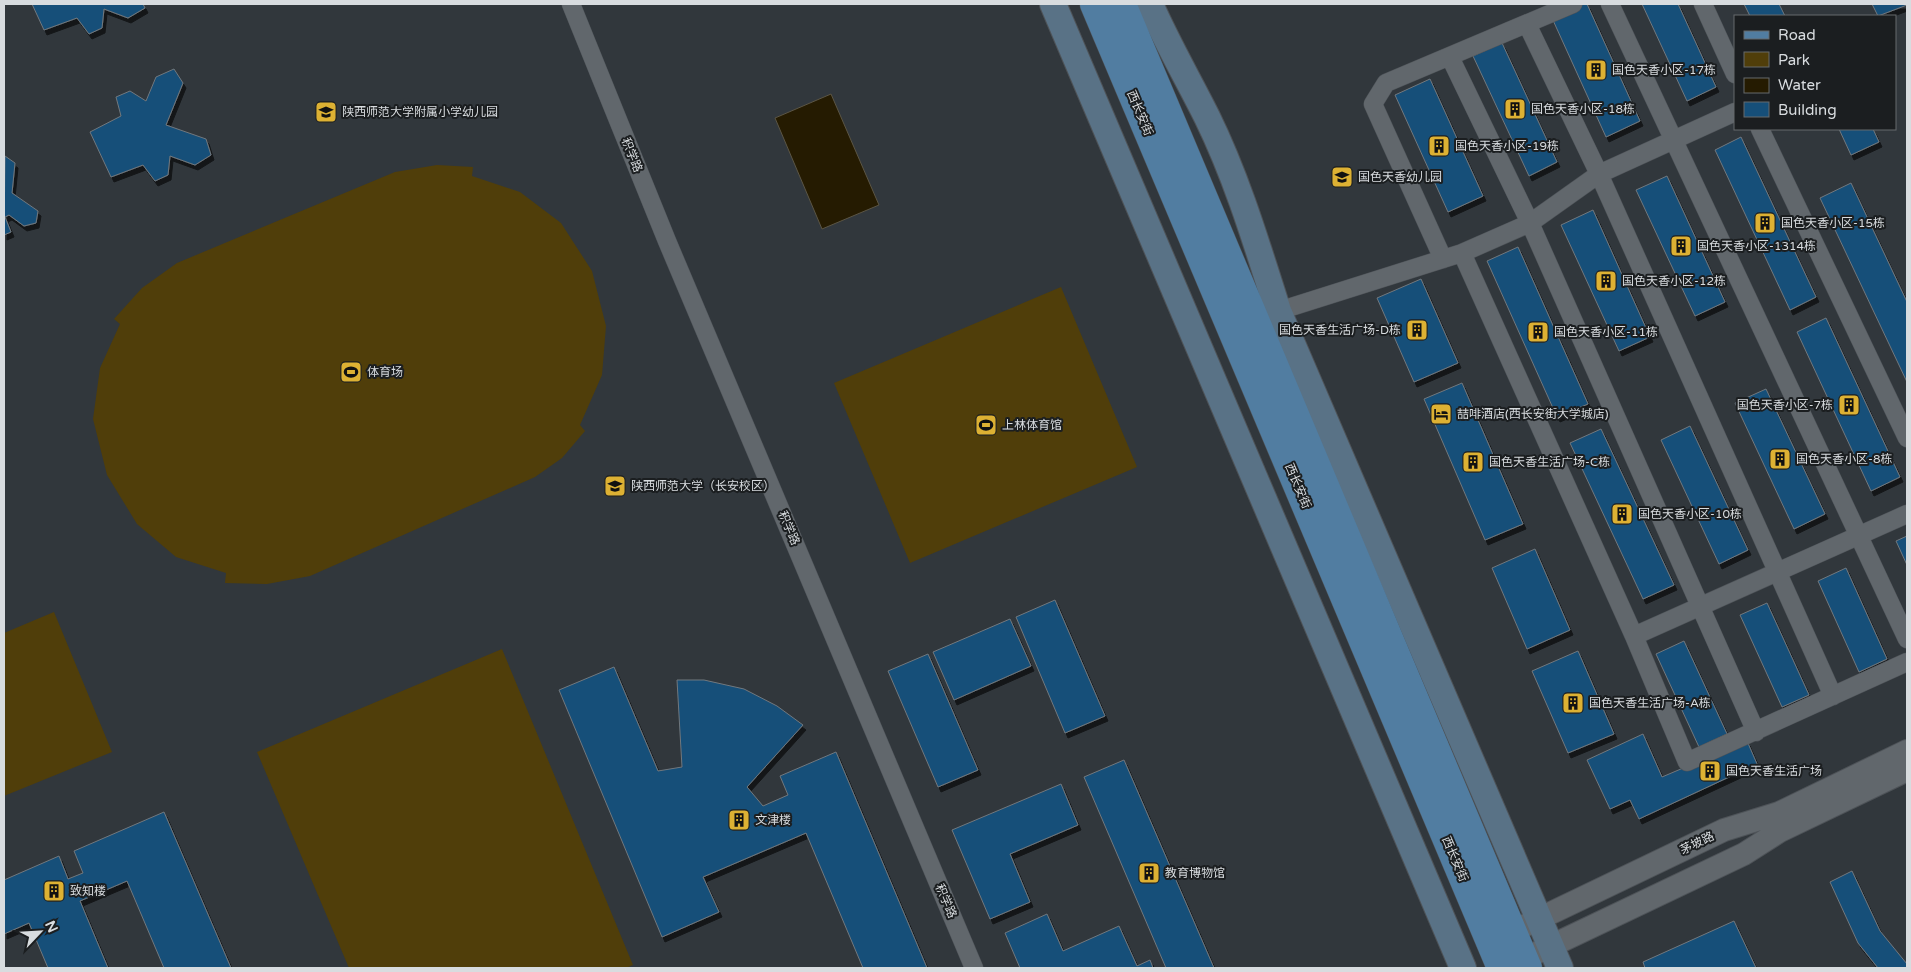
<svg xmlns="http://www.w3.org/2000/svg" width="1911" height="972" viewBox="0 0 1911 972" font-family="'Varela Round','Noto Sans SC',sans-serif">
<defs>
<filter id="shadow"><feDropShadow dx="3" dy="5" stdDeviation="0" flood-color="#0009"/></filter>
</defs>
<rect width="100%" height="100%" fill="#31373c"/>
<!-- green -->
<path fill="#503e0a" d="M437 165 473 167 472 176 520 192 561 223 592 271 606 326 602 375 580 425 585 431 562 458 535 477 310 576 267 584 225 583 226 573 176 557 137 524 107 475 93 419 100 368 120 324 114 319 142 288 177 263 395 172Z
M1061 287 1137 467 910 563 834 383Z
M54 612 112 752 4 796V633Z
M502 649 633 965 626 968H349L257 752Z"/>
<!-- water -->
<path fill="#251b01" stroke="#5b5544" d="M831 94 879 205 822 229 775 118Z"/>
<!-- building -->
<path fill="#164f79" stroke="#71787e" filter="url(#shadow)" d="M32 4H143L145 8 128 18 104 9 102 28 89 34 77 18 44 30Z
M1584 4H1587L1640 121 1606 137 1552 18Z
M1642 4H1678L1716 87 1687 101Z
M1744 4H1779L1785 16H1750Z
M1872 4H1907V5L1878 16Z
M1502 43 1557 162 1529 176 1473 56Z
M174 69 183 83 166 125 206 139 211 155 195 165 170 156 168 175 155 181 143 165 111 177 90 132 121 116 116 97 130 91 146 101 156 77Z
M1430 79 1483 196 1448 212 1395 95Z
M1839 129H1873L1879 142 1851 155Z
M1741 137 1816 297 1790 310 1715 150Z
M5 156 15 163 12 193 38 211 36 223 24 226 9 215 5 217 11 232 4 235Z
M1667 176 1725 302 1695 316 1636 190Z
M1851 183 1907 302V382L1820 198Z
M1593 210 1650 337 1619 351 1561 225Z
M1518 247 1588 404 1557 417 1487 261Z
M1421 279 1458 363 1414 382 1377 298Z
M1826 318 1900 477 1871 491 1797 332Z
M1462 383 1523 524 1485 540 1424 399Z
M1766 389 1825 514 1794 529 1735 403Z
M1690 426 1748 550 1719 564 1661 440Z
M1601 429 1674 585 1643 599 1570 443Z
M1907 536V565L1896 541Z
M1535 549 1570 630 1527 649 1492 568Z
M1846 568 1887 659 1859 672 1818 581Z
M1055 600 1105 716 1065 733 1016 617Z
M1767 603 1809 695 1782 707 1740 615Z
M1010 619 1031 666 954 700 933 652Z
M1684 641 1727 734 1699 747 1656 654Z
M1578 651 1614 734 1568 753 1532 671Z
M928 654 978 770 938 787 888 671Z
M614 667 658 771 682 767 677 680H704L744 689 777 706 803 725 747 787 763 806 788 795 780 776 836 752 927 968H863L806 833 703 877 719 912 662 937 559 690Z
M1643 734 1662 777 1747 741 1757 764 1639 819 1630 800 1610 809 1587 760Z
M1124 760 1214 968H1166L1084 777Z
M1061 784 1078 825 1010 854 1030 902 990 919 952 830Z
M164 812 231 968H164L127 881 80 901 108 968H48L29 923 4 934V880L59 856 68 879 83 873 74 851Z
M1852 871 1880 931 1907 964V968H1878L1858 943 1830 882Z
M1047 914 1063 951 1119 926 1137 966 1150 960 1153 968H1020L1005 933Z
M1734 921 1756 968H1645L1643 962Z"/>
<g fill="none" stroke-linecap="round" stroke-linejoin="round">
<!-- minor casing -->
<g stroke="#4e5358" stroke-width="19">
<path id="minor" d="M571 4 667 241 974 968
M1610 4 1907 639
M1703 4 1735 74
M1527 24 1599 174 1833 696
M1450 57 1530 223 1756 732
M1760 129 1907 438
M1462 253 1634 636 1687 762 1907 662
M1443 259 1373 104 1386 83 1573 4
M1269 314 1462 253 1530 223 1599 174 1735 112
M1634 636 1907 514"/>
</g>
<!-- tertiary casing -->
<g stroke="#4e5358" stroke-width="24">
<path id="tertiary" d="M1497 939 1724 830 1779 813 1907 751
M1509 966 1744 854 1780 831 1907 770"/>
</g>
<!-- secondary casing -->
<g stroke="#4e5358" stroke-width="28">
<path id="secondary" d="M1053 4 1463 968
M1150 4C1167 43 1188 79 1207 117 1237 178 1257 245 1278 311L1560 968"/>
</g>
<!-- primary casing -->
<g stroke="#4e5358" stroke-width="29">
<path id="primary" d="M1094 4 1501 968
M1122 4 1528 968"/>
</g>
<!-- minor -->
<use href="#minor" stroke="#61676c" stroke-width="18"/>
<!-- tertiary -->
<use href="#tertiary" stroke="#61676c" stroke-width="22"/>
<!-- secondary -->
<use href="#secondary" stroke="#597286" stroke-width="26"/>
<!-- primary -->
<use href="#primary" stroke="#517da1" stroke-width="28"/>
</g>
<!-- icons -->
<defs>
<g id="building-square" transform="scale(1.125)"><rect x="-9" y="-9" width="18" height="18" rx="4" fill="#ddb133" stroke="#1b1e20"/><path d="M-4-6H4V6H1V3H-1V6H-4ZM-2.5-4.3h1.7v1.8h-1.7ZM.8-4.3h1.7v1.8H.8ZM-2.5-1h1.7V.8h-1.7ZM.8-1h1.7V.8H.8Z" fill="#111"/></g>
<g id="school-square" transform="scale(1.125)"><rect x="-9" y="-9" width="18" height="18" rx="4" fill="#ddb133" stroke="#1b1e20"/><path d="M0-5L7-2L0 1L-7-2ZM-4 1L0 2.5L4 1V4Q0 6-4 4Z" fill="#111"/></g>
<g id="stadium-square" transform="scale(1.125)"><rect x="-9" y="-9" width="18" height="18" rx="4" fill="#ddb133" stroke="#1b1e20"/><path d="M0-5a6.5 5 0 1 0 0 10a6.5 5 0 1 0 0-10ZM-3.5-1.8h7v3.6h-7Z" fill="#111"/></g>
<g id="hotel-square" transform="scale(1.125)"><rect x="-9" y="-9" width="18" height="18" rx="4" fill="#ddb133" stroke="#1b1e20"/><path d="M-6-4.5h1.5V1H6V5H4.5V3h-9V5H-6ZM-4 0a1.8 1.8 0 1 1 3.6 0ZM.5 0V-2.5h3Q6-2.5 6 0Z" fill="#111"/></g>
<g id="university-square" transform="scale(1.125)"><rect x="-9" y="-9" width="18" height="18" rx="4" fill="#ddb133" stroke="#1b1e20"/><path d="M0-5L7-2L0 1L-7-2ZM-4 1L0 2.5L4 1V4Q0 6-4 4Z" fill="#111"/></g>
</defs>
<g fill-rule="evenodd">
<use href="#building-square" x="1596" y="70"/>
<use href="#building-square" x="1515" y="109"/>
<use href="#school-square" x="326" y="112"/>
<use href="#building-square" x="1439" y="146"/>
<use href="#school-square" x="1342" y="177"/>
<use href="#building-square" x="1765" y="223"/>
<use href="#building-square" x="1681" y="246"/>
<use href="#building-square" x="1606" y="281"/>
<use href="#building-square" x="1417" y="330"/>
<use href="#building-square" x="1538" y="332"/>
<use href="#stadium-square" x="351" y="372"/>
<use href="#building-square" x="1849" y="405"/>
<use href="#hotel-square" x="1441" y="414"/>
<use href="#stadium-square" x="986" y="425"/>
<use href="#building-square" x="1780" y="459"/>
<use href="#building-square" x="1473" y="462"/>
<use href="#university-square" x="615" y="486"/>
<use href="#building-square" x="1622" y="514"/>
<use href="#building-square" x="1573" y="703"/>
<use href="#building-square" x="1710" y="771"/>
<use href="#building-square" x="739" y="820"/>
<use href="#building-square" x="1149" y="873"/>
<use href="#building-square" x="54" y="891"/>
</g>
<g text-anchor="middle" stroke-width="4" stroke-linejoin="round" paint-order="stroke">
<!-- poi labels -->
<g font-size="12" fill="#d8dcdf" stroke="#1b1e20" text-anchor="start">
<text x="1612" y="74">国色天香小区-17栋</text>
<text x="1531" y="113">国色天香小区-18栋</text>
<text x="342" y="116">陕西师范大学附属小学幼儿园</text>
<text x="1455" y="150">国色天香小区-19栋</text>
<text x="1358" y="181">国色天香幼儿园</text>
<text x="1781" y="227">国色天香小区-15栋</text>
<text x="1697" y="250">国色天香小区-1314栋</text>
<text x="1622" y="285">国色天香小区-12栋</text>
<text x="1401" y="334" text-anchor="end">国色天香生活广场-D栋</text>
<text x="1554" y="336">国色天香小区-11栋</text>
<text x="367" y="376">体育场</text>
<text x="1833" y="409" text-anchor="end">国色天香小区-7栋</text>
<text x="1457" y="418">喆啡酒店(西长安街大学城店)</text>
<text x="1002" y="429">上林体育馆</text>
<text x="1796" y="463">国色天香小区-8栋</text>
<text x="1489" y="466">国色天香生活广场-C栋</text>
<text x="631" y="490">陕西师范大学（长安校区）</text>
<text x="1638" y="518">国色天香小区-10栋</text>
<text x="1589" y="707">国色天香生活广场-A栋</text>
<text x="1726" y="775">国色天香生活广场</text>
<text x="755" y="824">文津楼</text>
<text x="1165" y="877">教育博物馆</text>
<text x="70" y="895">致知楼</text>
</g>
<!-- street labels -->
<g font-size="12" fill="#d8dcdf" stroke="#1b1e20">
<text transform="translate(1140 113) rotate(67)" y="4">西长安街</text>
<text transform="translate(632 155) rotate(68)" y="4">积学路</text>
<text transform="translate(1298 486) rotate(67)" y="4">西长安街</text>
<text transform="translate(789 528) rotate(67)" y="4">积学路</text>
<text transform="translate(1697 843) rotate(-26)" y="4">茅坡路</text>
<text transform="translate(1455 859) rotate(67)" y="4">西长安街</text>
<text transform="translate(946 901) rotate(67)" y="4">积学路</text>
</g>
</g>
<!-- border -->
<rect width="1911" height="972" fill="none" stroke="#d8dcdf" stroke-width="10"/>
<!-- legend -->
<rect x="1734" y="15" width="162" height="115" fill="#1b1e20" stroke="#676a6c"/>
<rect x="1744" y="31" width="25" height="8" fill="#517da1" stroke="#676a6c"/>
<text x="1778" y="40" font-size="15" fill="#d8dcdf">Road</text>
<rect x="1744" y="52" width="25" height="15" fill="#503e0a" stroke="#676a6c"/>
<text x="1778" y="65" font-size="15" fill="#d8dcdf">Park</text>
<rect x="1744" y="78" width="25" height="15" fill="#251b01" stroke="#676a6c"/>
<text x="1778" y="90" font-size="15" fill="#d8dcdf">Water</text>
<rect x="1744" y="102" width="25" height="15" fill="#164f79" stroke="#676a6c"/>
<text x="1778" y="115" font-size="15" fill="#d8dcdf">Building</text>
<!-- north arrow -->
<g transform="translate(40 932) rotate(65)" stroke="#1b1e20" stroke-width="4" paint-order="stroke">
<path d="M0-4L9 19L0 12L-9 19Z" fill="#d8dcdf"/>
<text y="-8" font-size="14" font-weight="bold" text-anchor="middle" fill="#d8dcdf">N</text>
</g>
</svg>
